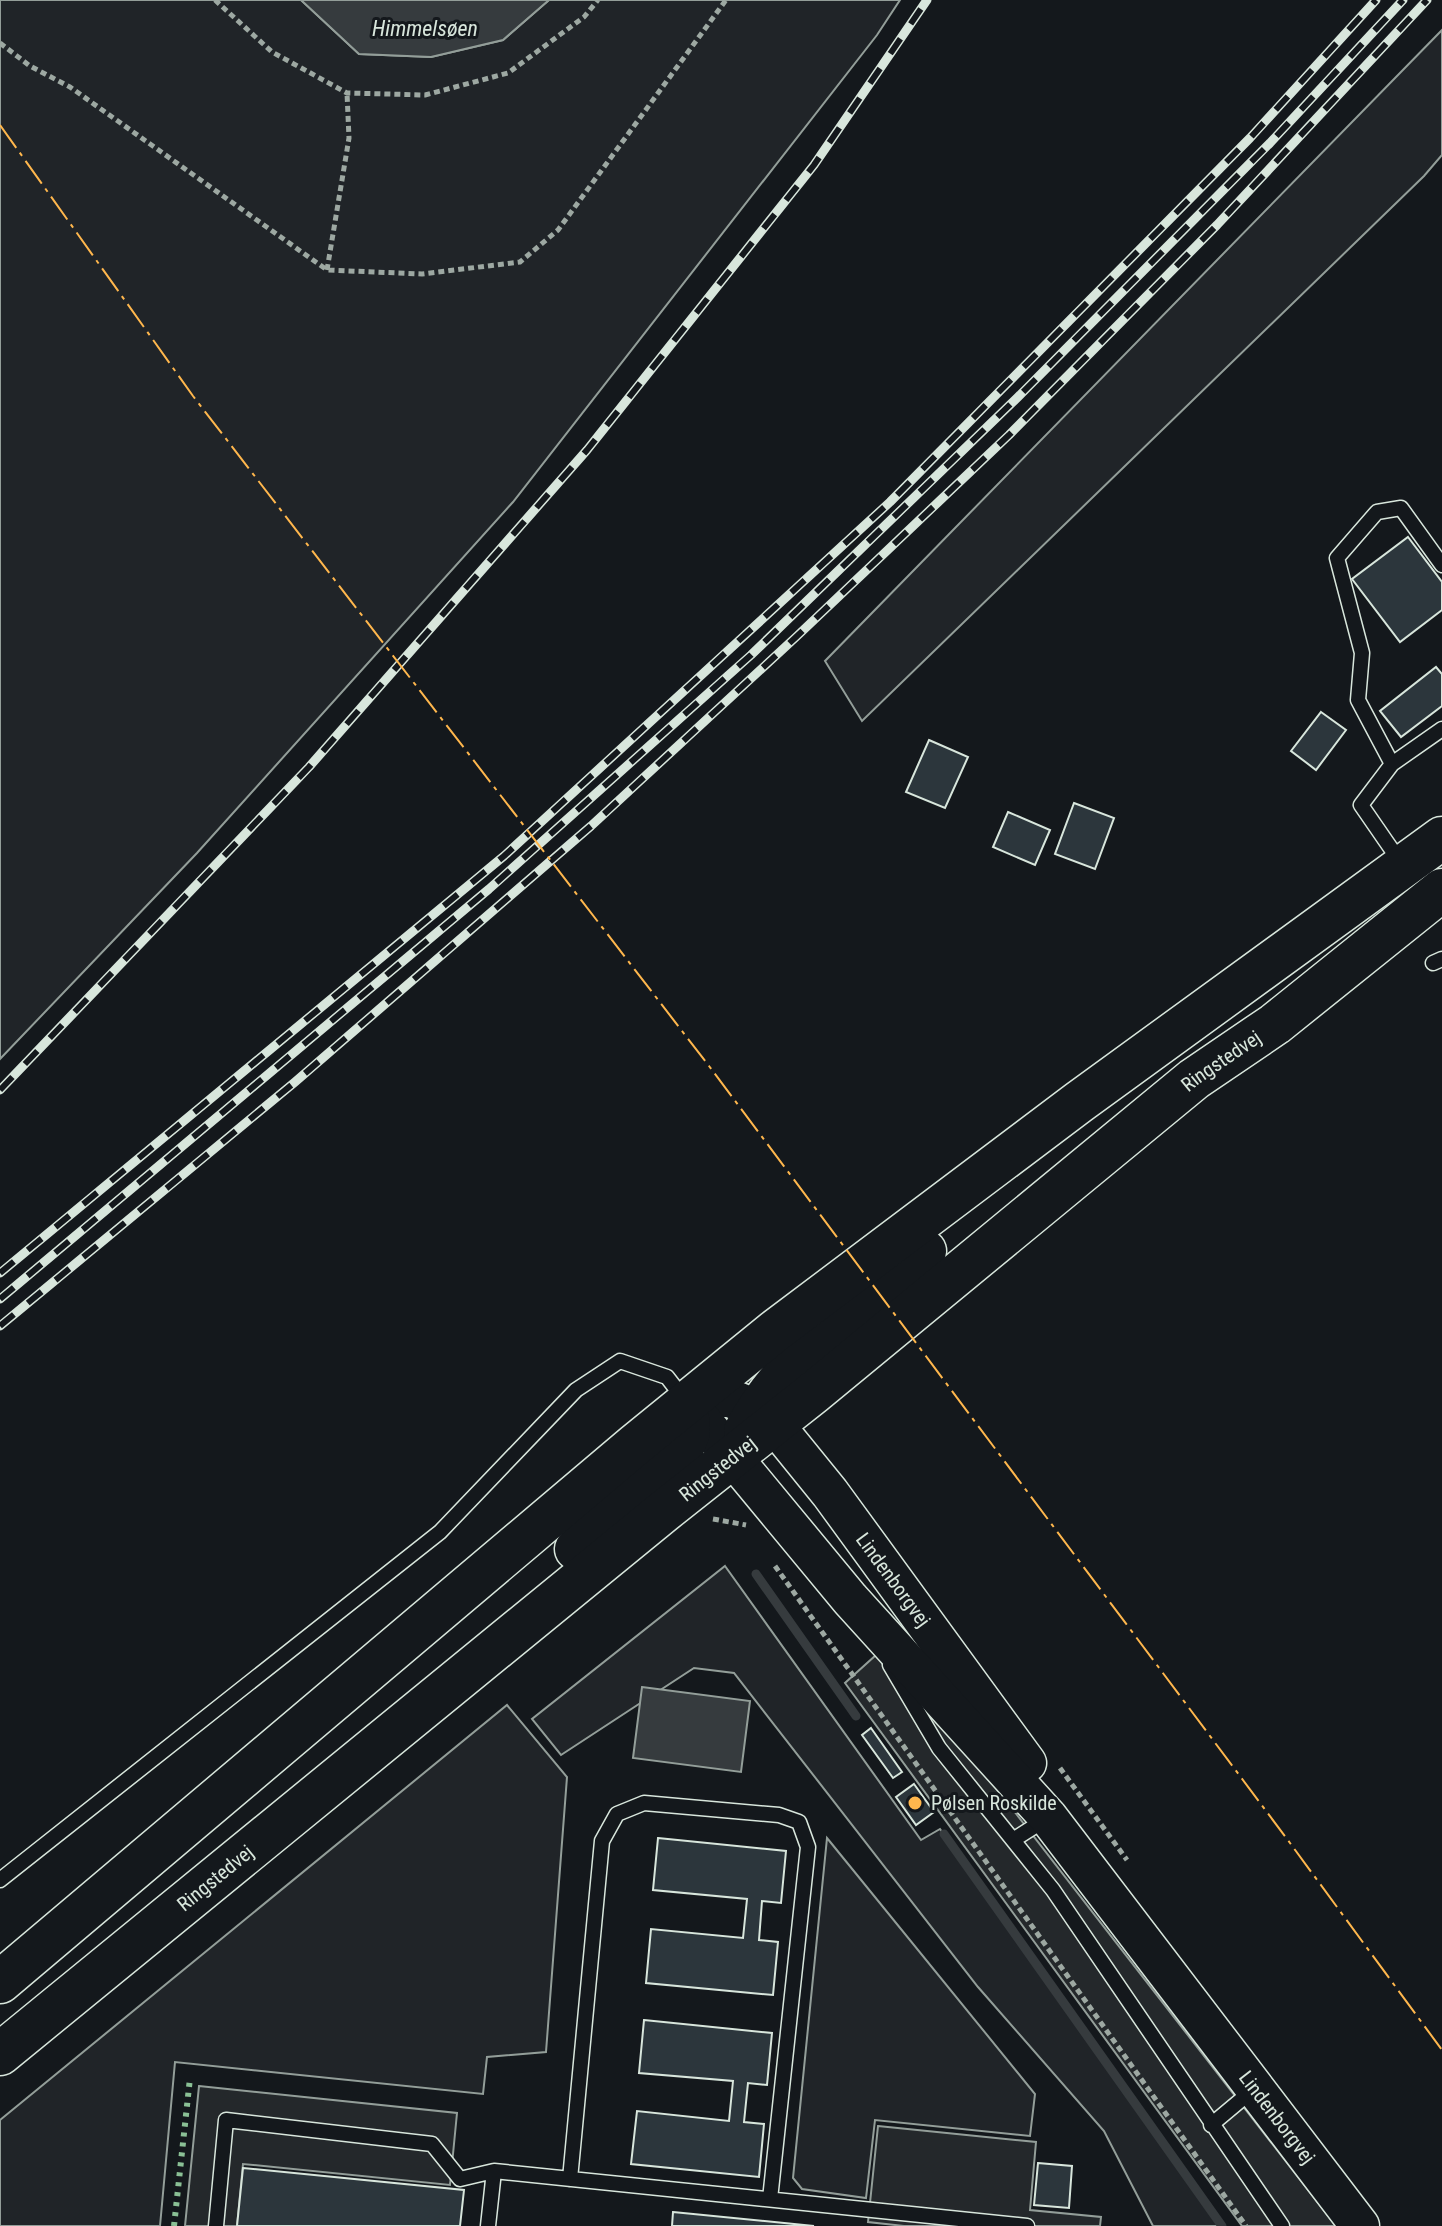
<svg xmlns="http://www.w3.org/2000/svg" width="1442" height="2226" viewBox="0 0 1442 2226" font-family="'Roboto Condensed',sans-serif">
<rect width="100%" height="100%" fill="#14181c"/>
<!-- green -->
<path fill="#202428" stroke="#939e99" stroke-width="2" d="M0 0H301L359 54 431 57 503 40 549 0H900L877 35 513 502 197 853 0 1059Z
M1442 30V155L1424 176 862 721 825 661Z
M725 1566 921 1840 940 1829 1224 2226H1153L1104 2131 978 1987 734 1673 694 1668 561 1755 532 1719Z
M507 1705 567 1777 546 2052 487 2057 483 2094 175 2062 160 2226H0V2120Z
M827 1838 1035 2094 1030 2136 875 2120 866 2198 802 2189 793 2178Z"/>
<!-- parking -->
<path fill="#24282b" stroke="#939e99" stroke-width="2" d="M886 1646 1336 2226H1242L845 1683Z
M199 2086 457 2113 450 2185 243 2164 237 2226H185Z
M878 2126 1036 2142 1030 2210 1101 2217 1100 2226H904L868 2222Z"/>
<!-- water -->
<path fill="#363b3e" stroke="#939e99" stroke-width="2" d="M301 0H549L503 40 431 57 359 54Z
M642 1687 750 1701 741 1772 633 1758Z"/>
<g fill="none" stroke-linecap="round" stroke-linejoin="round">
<!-- stream -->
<path stroke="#363b3e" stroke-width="9" d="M756 1574 856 1716
M944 1834 1222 2226"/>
</g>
<!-- building -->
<path fill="#2c363c" stroke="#d8e6dc" stroke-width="2" d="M1408 537 1442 582V610L1400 642 1352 579Z
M1436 667 1442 674V706L1401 737 1380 711Z
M1321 712 1346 730 1316 770 1291 751Z
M929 740 968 757 945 808 906 792Z
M1074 803 1114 818 1095 869 1055 854Z
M1008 812 1050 830 1035 865 993 847Z
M871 1728 902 1772 893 1778 862 1735Z
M914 1784 934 1812 916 1825 896 1797Z
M658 1838 786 1851 781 1903 762 1901 759 1940 778 1942 773 1995 646 1983 651 1929 743 1938 747 1899 653 1890Z
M644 2020 772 2033 767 2085 748 2083 744 2122 764 2124 759 2177 631 2164 637 2111 729 2121 733 2081 639 2073Z
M1038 2163 1072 2166 1069 2208 1034 2205Z
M243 2168 464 2190 460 2226H237Z
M673 2212 814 2226H672Z"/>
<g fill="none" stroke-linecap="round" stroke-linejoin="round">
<!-- service casing -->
<g stroke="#d8e6dc" stroke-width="17">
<path id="service" d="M1392 764 1442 729
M1401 863 1361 805 1392 764 1358 700 1362 653 1337 558 1377 512 1401 508 1442 565
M1433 963 1442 959
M890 1665 939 1748 1053 1890 1282 2226
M1013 1840 1046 1819
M0 1880 440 1532 576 1390 620 1361 667 1377 684 1399
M1211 2125 1254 2089
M570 2179 602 1841 617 1814 644 1803 779 1815 799 1822 808 1847 770 2199
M216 2226 226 2120 432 2144 460 2179 494 2171
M488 2226 494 2171 1027 2226"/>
</g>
<!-- secondary casing -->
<g stroke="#d8e6dc" stroke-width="41">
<g id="secondary">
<path id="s1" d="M692 1398H730L756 1409 774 1424 830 1493 1027 1763"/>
<path id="s2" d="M687 1402 850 1599 1048 1817 1360 2226"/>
</g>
</g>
<!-- primary casing -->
<g stroke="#d8e6dc" stroke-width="45">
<g id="primary">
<path d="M745 1431C783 1357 862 1304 925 1251"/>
<path d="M576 1549 680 1456 689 1432 687 1402"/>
<path d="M0 1982 635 1445 775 1331 1079 1102 1442 838"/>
<path id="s3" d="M0 2054 664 1511 813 1393 1194 1079 1275 1024 1442 890"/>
</g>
</g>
<!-- path -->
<path stroke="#9da8a2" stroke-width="5" stroke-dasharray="6 4" stroke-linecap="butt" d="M215 0 272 52 347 93 425 95 508 73 584 17 598 0
M0 43 30 66 70 87 327 270 422 274 520 262 558 230 726 0
M327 270 349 138 347 93
M713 1519 746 1525
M775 1566 1246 2226
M1060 1768 1127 1860"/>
<!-- service -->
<use href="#service" stroke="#14181c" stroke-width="14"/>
<!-- secondary -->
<use href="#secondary" stroke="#14181c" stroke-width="38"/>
<!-- primary -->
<use href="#primary" stroke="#14181c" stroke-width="42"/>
<!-- rail casing -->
<g stroke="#d8e6dc" stroke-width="9">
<path id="rail" d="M0 1090 309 767 587 450 814 165 927 0
M0 1273 504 856 890 502 1250 138 1376 0
M0 1299 489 889 751 655 1018 397 1270 143 1403 0
M0 1326 295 1082 591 826 796 637 1009 435 1217 225 1427 0"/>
</g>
<!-- rail -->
<use href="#rail" stroke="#14181c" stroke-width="6" stroke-dasharray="18" stroke-linecap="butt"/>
<!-- hedge -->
<path stroke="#8ac095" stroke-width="6" stroke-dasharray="4 6" stroke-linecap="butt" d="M174 2226 190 2078"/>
<!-- power -->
<path stroke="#ffb74d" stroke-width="2" stroke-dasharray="28 6 4 6" stroke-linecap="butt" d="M0 125 193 396 709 1066 1290 1843 1442 2050"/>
</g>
<!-- markers -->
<circle fill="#ffb74d" stroke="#14181c" stroke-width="3" cx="915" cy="1803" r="8"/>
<g text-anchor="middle" stroke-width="6" stroke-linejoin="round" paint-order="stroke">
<!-- street labels -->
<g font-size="20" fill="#d8e6dc" stroke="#14181c">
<text dy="7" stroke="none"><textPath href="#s3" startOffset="1574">Ringstedvej</textPath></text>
<text dy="7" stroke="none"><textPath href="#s3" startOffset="926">Ringstedvej</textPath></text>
<text dy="7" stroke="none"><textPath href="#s1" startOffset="286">Lindenborgvej</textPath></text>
<text dy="7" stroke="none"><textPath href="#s3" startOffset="278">Ringstedvej</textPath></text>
<text dy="7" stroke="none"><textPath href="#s2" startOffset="928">Lindenborgvej</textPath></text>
</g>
<!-- poi labels -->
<g font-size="20" fill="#d8e6dc" stroke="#14181c" text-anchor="start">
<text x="931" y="1810">Pølsen Roskilde</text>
</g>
<!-- water labels -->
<g font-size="22" font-style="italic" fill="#d8e6dc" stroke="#14181c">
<text x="425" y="36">Himmelsøen</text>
</g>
</g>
</svg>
